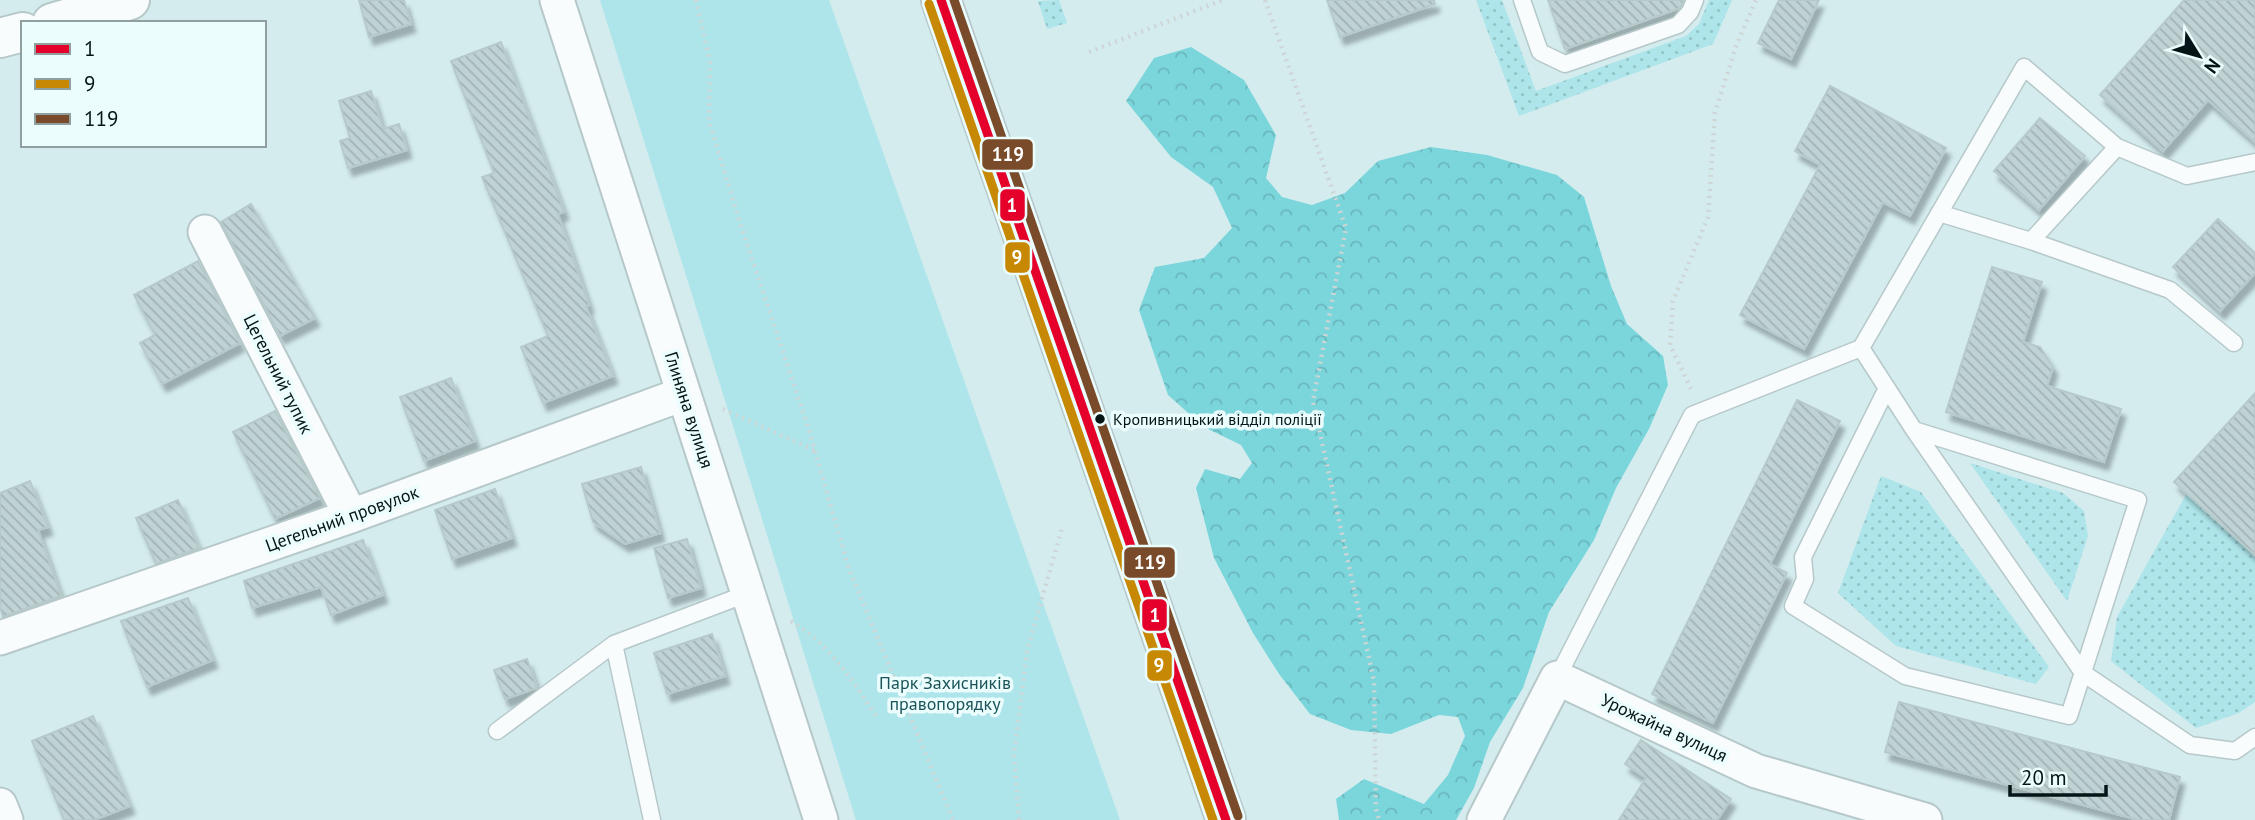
<svg xmlns="http://www.w3.org/2000/svg" width="2255" height="820" viewBox="0 0 2255 820" font-family="'PT Sans',sans-serif">
<defs>
<pattern id="grass-dots" width="8" height="8" patternUnits="userSpaceOnUse" patternTransform="scale(1.75)"><rect width="8" height="8" fill="#ade5ea"/><path d="M2 2h.1M6 6h.1" fill="none" stroke="#93c4c8" stroke-width="1.8" stroke-linecap="round"/></pattern>
<pattern id="forest-crowns" width="20" height="18" patternUnits="userSpaceOnUse" patternTransform="scale(1.75)"><rect width="20" height="18" fill="#7bd6dc"/><path d="M2 6a3 3 0 1 1 6 0M12 15a3 3 0 1 1 6 0" fill="none" stroke="#69b7bc"/></pattern>
<pattern id="building-back-hatch" width="6" height="6" patternUnits="userSpaceOnUse" patternTransform="scale(1.75)"><rect width="6" height="6" fill="#bfd2d4"/><path d="M-1 5l2 2M0 0l6 6M5-1l2 2" fill="none" stroke="#a3b3b5"/></pattern>
<filter id="shadow"><feDropShadow dx="4.5" dy="8" stdDeviation="2" flood-color="#0004"/></filter>
</defs>
<rect width="100%" height="100%" fill="#d4ecee"/>
<!-- grass -->
<path fill="url(#grass-dots)" d="M1059 0 1067 23 1047 29 1038 1Z
M1476 0H1502L1536 91 1686 36 1699 24 1709 0H1732L1713 44 1519 116Z
M1970 463 2063 493 2084 511 2088 536 2067 601Z
M1881 476 1921 492 2049 667 2036 684 1896 646 1838 593Z
M2187 493 2255 555V702L2239 713 2196 728 2111 661 2117 617Z"/>
<!-- forest -->
<path fill="url(#forest-crowns)" d="M1191 47 1244 80 1276 135 1266 178 1282 197 1312 205 1345 193 1378 161 1431 147 1487 155 1557 175 1584 197 1611 286 1627 324 1663 356 1668 385 1649 429 1616 488 1594 540 1549 612 1523 688 1490 742 1474 788 1456 820H1339L1336 799 1364 779 1424 804 1448 775 1465 736 1458 717 1439 715 1391 734 1351 730 1310 714 1279 674 1253 633 1214 558 1196 488 1205 469 1240 479 1252 463 1241 445 1204 427 1168 395 1139 310 1155 267 1204 258 1232 228 1213 187 1171 157 1126 101 1154 58Z"/>
<!-- park -->
<path fill="#ade5ea" d="M600 0H829L1120 820H856Z"/>
<!-- building -->
<path fill="url(#building-back-hatch)" stroke="#b7cacb" stroke-width="2" filter="url(#shadow)" d="M359 0H404L411 24 369 37Z
M1327 0H1434L1435 4 1340 37Z
M1548 0H1684L1680 8 1565 49Z
M1779 0H1819L1791 59 1758 43Z
M2184 0H2255V142L2208 100 2163 151 2100 95Z
M501 42 564 212 558 214 589 305 586 306 613 376 543 403 521 347 548 336 482 177 494 173 451 61Z
M1830 86 1946 148 1910 216 1883 202 1804 349 1740 315 1820 165 1795 151Z
M371 91 383 129 399 124 407 150 348 168 340 141 350 138 339 101Z
M2040 118 2085 156 2039 210 1994 171Z
M251 204 315 318 280 336 221 222Z
M2218 219 2255 253V273L2220 311 2173 267Z
M198 261 240 343 162 384 140 343 155 335 134 295Z
M1992 267 2042 282 2023 342 2040 347 2053 367 2047 386 2121 409 2104 462 1946 412Z
M451 378 475 441 424 461 400 397Z
M2255 393V555L2174 482Z
M1797 400 1840 421 1770 564 1787 573 1713 723 1652 694Z
M275 411 320 498 275 519 233 432Z
M641 467 660 533 625 544 593 522 582 484Z
M30 481 48 527 38 530 61 596 3 617 0 607V493Z
M495 489 512 538 452 559 435 510Z
M178 500 199 548 156 564 136 518Z
M687 539 701 588 668 598 654 548Z
M363 540 383 595 331 615 321 587 252 608 244 581Z
M188 598 213 660 147 687 121 621Z
M712 634 725 676 667 694 654 653Z
M527 659 537 688 505 699 494 670Z
M1899 702 2180 777 2169 820H2139L1885 752Z
M93 716 130 806 94 820H64L32 741Z
M1641 740 1731 799 1717 820H1619L1646 778 1625 764Z"/>
<g fill="none" stroke-linecap="round" stroke-linejoin="round">
<!-- service casing -->
<g stroke="#b6c8ca" stroke-width="19">
<path id="service" d="M1522 0 1540 52 1565 64 1678 25 1690 12 1695 0
M2117 147 2187 176 2255 162
M2031 241 2170 290 2234 343
M1861 348 1914 430 2138 500 2069 716 1905 676 1793 606 1805 579 1803 557 1887 388
M1914 430 2083 673 2190 745 2235 751 2255 737
M614 644 652 820
M1557 678 1692 415 1861 348 2024 67 2117 147 2031 241 1939 213
M497 731 614 644 749 593"/>
</g>
<!-- minor casing -->
<g stroke="#b6c8ca" stroke-width="37">
<path id="minor" d="M557 0 821 820
M205 232 351 516
M0 638 351 516 683 394
M0 805 6 820
M1484 820 1557 678 1756 771 1925 820"/>
</g>
<!-- tertiary casing -->
<g stroke="#b6c8ca" stroke-width="42">
<path id="tertiary" d="M52 23 130 0
M0 38 23 32"/>
</g>
<!-- secondary casing -->
<g stroke="#b6c8ca" stroke-width="42">
<path id="secondary" d="M941 0 1226 820"/>
</g>
<!-- path -->
<path stroke="#ced5d5" stroke-width="4.5" stroke-dasharray="2 5" stroke-linecap="butt" d="M696 0 710 62 709 121 741 226 807 424 849 569 953 820
M1265 0 1346 228 1313 401 1374 681 1376 809 1379 820
M1089 52 1223 0
M1691 389 1670 345 1673 301 1708 217 1715 113 1736 46 1756 0
M723 409 814 450
M791 621C830 645 853 681 878 719
M1019 820 1014 754 1027 651 1062 528"/>
<!-- service -->
<use href="#service" stroke="#f9fcfc" stroke-width="16"/>
<!-- minor -->
<use href="#minor" stroke="#f9fcfc" stroke-width="33"/>
<!-- tertiary -->
<use href="#tertiary" stroke="#f9fcfc" stroke-width="38"/>
<!-- secondary -->
<use href="#secondary" stroke="#f9fcfc" stroke-width="38"/>
<!-- bus-1 casing -->
<g stroke="#ecfdfe" stroke-width="14">
<path id="bus-1" d="M941 0 1226 820"/>
</g>
<!-- bus-2 casing -->
<g stroke="#ecfdfe" stroke-width="14">
<path id="bus-2" d="M929 4 1213 820"/>
</g>
<!-- bus-3 casing -->
<g stroke="#ecfdfe" stroke-width="14">
<path id="bus-3" d="M954 0 1238 816"/>
</g>
<!-- bus-1 -->
<use href="#bus-1" stroke="#e4002b" stroke-width="9"/>
<!-- bus-2 -->
<use href="#bus-2" stroke="#c78904" stroke-width="9"/>
<!-- bus-3 -->
<use href="#bus-3" stroke="#7a4b2a" stroke-width="9"/>
</g>
<!-- markers -->
<circle fill="#051416" stroke="#ecfdfe" stroke-width="2.5" cx="1100" cy="419" r="6"/>
<g text-anchor="middle" stroke-width="7" stroke-linejoin="round" paint-order="stroke">
<!-- bus labels -->
<g font-size="16" fill="#051416" stroke="#ecfdfe" text-anchor="start">
<text x="1113" y="425">Кропивницький відділ поліції</text>
</g>
<!-- street labels -->
<g font-size="18" fill="#051416" stroke="#ecfdfe">
<text transform="translate(278 374) rotate(63)" y="6">Цегельний тупик</text>
<text transform="translate(689 410) rotate(72)" y="6">Глиняна вулиця</text>
<text transform="translate(342 519) rotate(-20)" y="6">Цегельний провулок</text>
<text transform="translate(1664 728) rotate(25)" y="6">Урожайна вулиця</text>
</g>
<!-- park labels -->
<g font-size="18" fill="#1a5458" stroke="#ecfdfe">
<text x="945" y="689">Парк Захисників<tspan x="945" dy="21">правопорядку</tspan></text>
</g>
</g>
<g stroke="#ecfdfe" stroke-width="2.5">
<rect x="981" y="138" width="53" height="33" rx="7" fill="#7a4b2a"/>
<rect x="999" y="188" width="27" height="34" rx="7" fill="#e4002b"/>
<rect x="1004" y="241" width="27" height="33" rx="7" fill="#c78904"/>
<rect x="1123" y="546" width="53" height="33" rx="7" fill="#7a4b2a"/>
<rect x="1141" y="598" width="27" height="34" rx="7" fill="#e4002b"/>
<rect x="1146" y="649" width="27" height="33" rx="7" fill="#c78904"/>
</g>
<g font-size="19" text-anchor="middle" font-weight="bold" fill="#fff">
<text x="1008" y="161">119</text>
<text x="1012" y="212">1</text>
<text x="1017" y="264">9</text>
<text x="1150" y="569">119</text>
<text x="1155" y="622">1</text>
<text x="1159" y="672">9</text>
</g>
<!-- legend -->
<rect x="21" y="21" width="245" height="126" fill="#ecfdfe" stroke="#90a0a1" stroke-width="2"/>
<rect x="35" y="44" width="35" height="10" fill="#e4002b" stroke="#90a0a1" stroke-width="2"/>
<text x="84" y="56" font-size="21" fill="#051416">1</text>
<rect x="35" y="79" width="35" height="10" fill="#c78904" stroke="#90a0a1" stroke-width="2"/>
<text x="84" y="91" font-size="21" fill="#051416">9</text>
<rect x="35" y="114" width="35" height="10" fill="#7a4b2a" stroke="#90a0a1" stroke-width="2"/>
<text x="84" y="126" font-size="21" fill="#051416">119</text>
<!-- north arrow -->
<g transform="translate(2199 56) rotate(127)" stroke="#ecfdfe" stroke-width="5" paint-order="stroke">
<path d="M0-5L12 26L0 18L-12 26Z" fill="#051416"/>
<text y="-10" font-size="19" font-weight="bold" text-anchor="middle" fill="#051416">N</text>
</g>
<!-- scale -->
<path d="M2010 785v10h96v-10" fill="none" stroke="#051416" stroke-width="3.5"/>
<text x="2021" y="785" font-size="21" fill="#051416" stroke="#ecfdfe" stroke-width="5" paint-order="stroke">20 m</text>
</svg>
